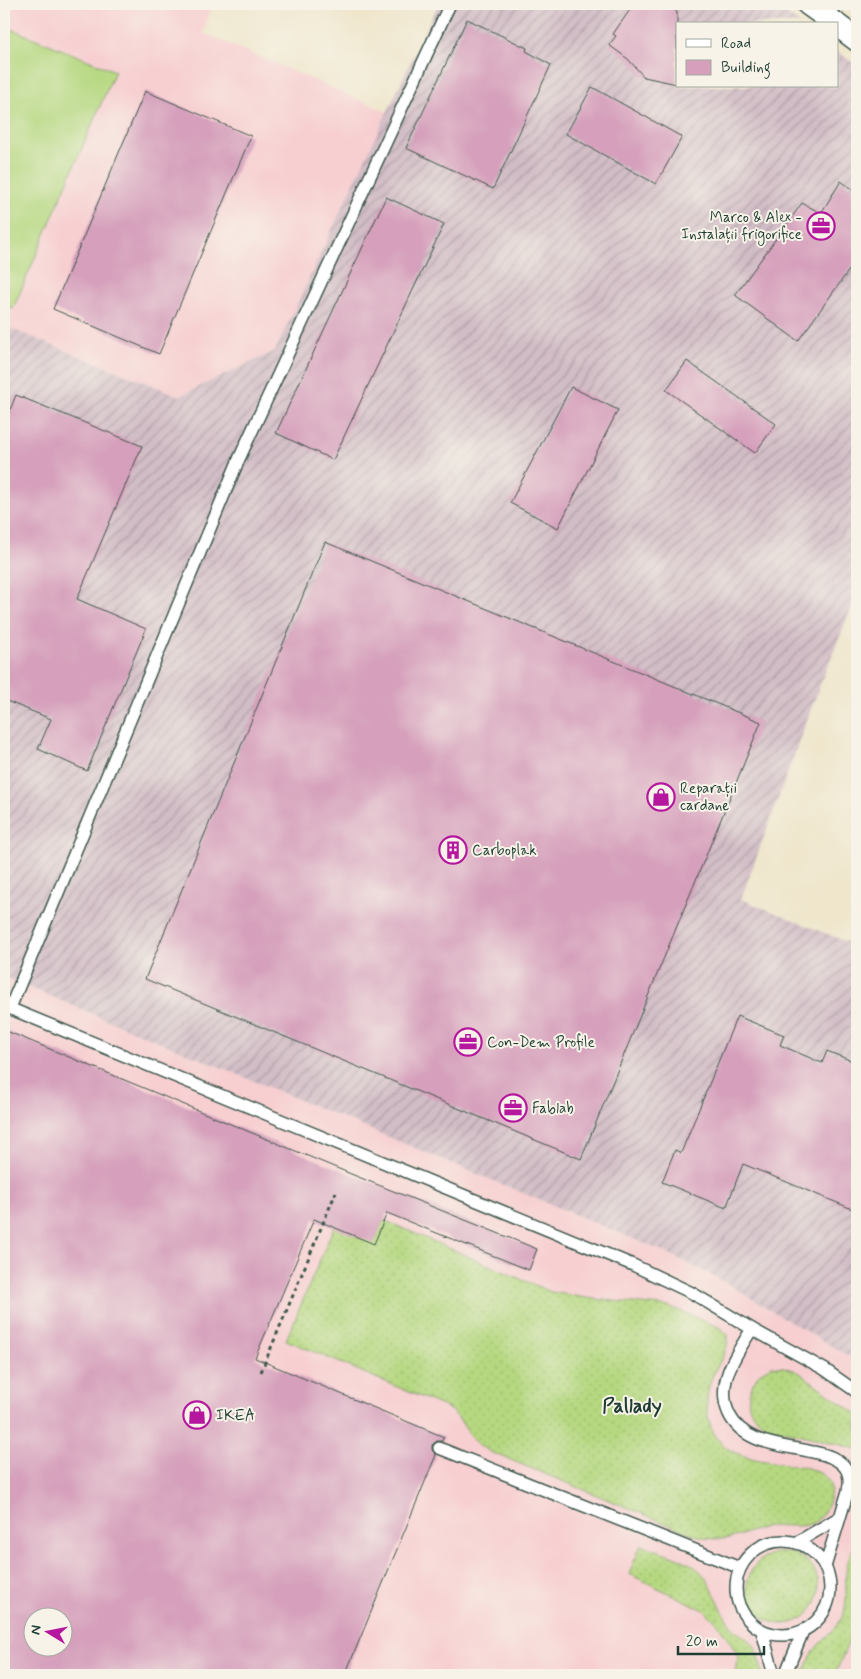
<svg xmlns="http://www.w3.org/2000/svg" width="861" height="1679" viewBox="0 0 861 1679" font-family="Mynerve,sans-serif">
<defs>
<pattern id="industrial-furrows" width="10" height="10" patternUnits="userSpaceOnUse" patternTransform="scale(1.25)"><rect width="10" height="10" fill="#d2bdc6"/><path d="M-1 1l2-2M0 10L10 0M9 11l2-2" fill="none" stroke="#aa9ba2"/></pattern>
<pattern id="grass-dots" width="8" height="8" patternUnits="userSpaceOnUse" patternTransform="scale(1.25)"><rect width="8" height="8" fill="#b5d880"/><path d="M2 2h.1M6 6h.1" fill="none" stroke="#9bba6f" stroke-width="1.8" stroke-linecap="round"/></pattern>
</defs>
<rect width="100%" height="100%" fill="#f7f3e8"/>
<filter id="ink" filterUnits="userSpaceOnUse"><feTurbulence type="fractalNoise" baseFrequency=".02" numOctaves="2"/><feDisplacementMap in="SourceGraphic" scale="10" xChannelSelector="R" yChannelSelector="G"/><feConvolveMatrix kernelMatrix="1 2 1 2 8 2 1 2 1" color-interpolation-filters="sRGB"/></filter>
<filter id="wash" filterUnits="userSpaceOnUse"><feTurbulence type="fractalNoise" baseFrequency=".0096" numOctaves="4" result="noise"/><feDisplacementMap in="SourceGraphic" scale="20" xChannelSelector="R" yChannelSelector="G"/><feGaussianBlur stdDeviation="1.12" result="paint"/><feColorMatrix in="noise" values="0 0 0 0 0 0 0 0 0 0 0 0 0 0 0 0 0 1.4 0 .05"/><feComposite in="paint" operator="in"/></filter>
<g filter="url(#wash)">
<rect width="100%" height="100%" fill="#efe6cc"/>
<!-- built -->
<path fill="#f7cfd1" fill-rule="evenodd" d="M4 4H213L203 33 388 112 275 351 180 396 4 326Z
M4 977 667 1253 717 1278 857 1361V1675H4ZM32 1616H62V1646H32Z"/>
<!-- industrial -->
<path fill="url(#industrial-furrows)" d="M438 4H773L800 24H677V86H837V51L857 66V594L818 690 741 899 857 946V1361L717 1278 667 1253 4 977V326L180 396 275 351Z"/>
<!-- grass -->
<path fill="url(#grass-dots)" stroke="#6a8a5a" d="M344 1203 551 1292 586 1298 670 1307 721 1328 728 1335C729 1349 720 1361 714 1373 704 1393 704 1419 717 1438 739 1471 810 1456 827 1479 832 1485 831 1492 829 1500 818 1537 795 1522 767 1527 749 1530 737 1540 716 1539 707 1539 696 1535 687 1532L491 1452C483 1448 477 1444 471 1437 463 1426 459 1415 447 1408L286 1340Z
M771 1366 784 1367 797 1371 857 1414V1449L766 1426C760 1421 753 1416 750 1409 745 1398 753 1379 761 1372 764 1370 768 1368 771 1366Z
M857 1536V1621L835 1675H802C806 1666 810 1656 816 1648 825 1637 837 1629 843 1615 848 1602 845 1587 846 1573 847 1560 852 1549 857 1536Z
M641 1545C658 1551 680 1556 695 1567 714 1581 717 1607 731 1625 738 1635 751 1639 756 1649 760 1657 761 1666 762 1675H736L738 1657 736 1652 718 1624 704 1610 629 1574Z
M747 1588a36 36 0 1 1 72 0a36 36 0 1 1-72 0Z"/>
<!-- pitch -->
<path fill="#b5d880" stroke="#6a8a5a" d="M4 26 115 71 13 309 4 304Z"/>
<g id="blocks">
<!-- building -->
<path fill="#d6a0bc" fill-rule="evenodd" d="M634 4H666L677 12V84L644 77 628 59 609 45 616 36 613 34Z
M467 19 527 48 526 51 551 65 493 189 406 148Z
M592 87 682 137 656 184 566 134Z
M145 91 251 136 159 354 53 309Z
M841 181 857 193V259L798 341 735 295 802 203 821 213Z
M386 197 444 224 333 460 276 433Z
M687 361 776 424 755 453 666 390Z
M571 387 618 410 558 528 510 503Z
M16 395 142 446 77 599 146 629 87 771 38 749 51 719 4 700V425Z
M325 542 761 722 581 1159 145 979Z
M737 1016 784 1035 780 1045 822 1063 827 1051 857 1063V1211L743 1164 726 1208 662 1182 675 1150 681 1153Z
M4 1030 351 1174 537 1249 529 1270 387 1213 374 1244 314 1219 255 1358 444 1437 442 1441H437L432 1445V1450L436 1455 345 1675H4ZM32 1616H62V1646H32Z"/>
</g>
</g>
<g filter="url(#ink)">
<use href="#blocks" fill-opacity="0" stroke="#3e564b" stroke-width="1"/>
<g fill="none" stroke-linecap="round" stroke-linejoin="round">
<!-- service casing -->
<g stroke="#3e564b" stroke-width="14">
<path id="service" d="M4 1006 633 1265 692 1293 752 1329 824 1369 857 1392
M10 1008 239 459 450 4
M752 1329C736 1354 715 1384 729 1414 744 1445 784 1445 813 1452 824 1454 836 1457 844 1466 850 1473 850 1482 848 1491L825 1567
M439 1448 740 1568
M736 1588a47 47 0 1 1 94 0a47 47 0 1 1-94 0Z
M796 1543 840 1517
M762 1631 774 1675
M785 1675 803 1631"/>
</g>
<!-- minor casing -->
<g stroke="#3e564b" stroke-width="25">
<path id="minor" d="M808 4 836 24
M837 25 857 40"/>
</g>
<!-- path -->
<path stroke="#3e564b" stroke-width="3" stroke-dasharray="4 4" stroke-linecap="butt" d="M261 1372 336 1192"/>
<!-- service -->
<use href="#service" stroke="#fff" stroke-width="11"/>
<!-- minor -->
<use href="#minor" stroke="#fff" stroke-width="22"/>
</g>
</g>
<!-- icons -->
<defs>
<g id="office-ring" transform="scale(1.4375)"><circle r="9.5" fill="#f7f3e8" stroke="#b5179e" stroke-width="1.5"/><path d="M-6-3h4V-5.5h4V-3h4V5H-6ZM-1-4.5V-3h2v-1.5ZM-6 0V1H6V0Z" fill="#b5179e"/></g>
<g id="shop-ring" transform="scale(1.4375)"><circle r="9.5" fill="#f7f3e8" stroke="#b5179e" stroke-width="1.5"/><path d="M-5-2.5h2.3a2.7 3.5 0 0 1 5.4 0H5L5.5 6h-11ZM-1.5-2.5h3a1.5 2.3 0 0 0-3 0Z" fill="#b5179e"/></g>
<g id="building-ring" transform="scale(1.4375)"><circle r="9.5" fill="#f7f3e8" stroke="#b5179e" stroke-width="1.5"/><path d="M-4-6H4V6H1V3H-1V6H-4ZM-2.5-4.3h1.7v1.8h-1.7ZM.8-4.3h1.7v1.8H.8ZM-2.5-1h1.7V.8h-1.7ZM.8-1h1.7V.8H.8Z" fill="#b5179e"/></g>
</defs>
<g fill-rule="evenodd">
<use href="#office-ring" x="821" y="226"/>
<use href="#shop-ring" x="661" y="797"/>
<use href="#building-ring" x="453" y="850"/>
<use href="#office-ring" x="468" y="1042"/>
<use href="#office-ring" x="513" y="1108"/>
<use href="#shop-ring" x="197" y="1415"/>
</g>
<g text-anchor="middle" stroke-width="4" stroke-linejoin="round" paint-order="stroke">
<!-- poi labels -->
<g font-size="15" fill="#1f3d34" stroke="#f7f3e8" text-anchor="start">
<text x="802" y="222" text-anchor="end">Marco &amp; Alex -<tspan x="802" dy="17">Instalații frigorifice</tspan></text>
<text x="680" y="793">Reparații<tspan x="680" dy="17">cardane</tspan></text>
<text x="472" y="855">Carboplak</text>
<text x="487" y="1047">Con-Dem Profile</text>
<text x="532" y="1113">Fablab</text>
<text x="216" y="1420">IKEA</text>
</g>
<!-- district labels -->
<g font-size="20" font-weight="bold" fill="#1f3d34" stroke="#f7f3e8">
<text x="632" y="1412">Pallady</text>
</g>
</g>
<!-- margin -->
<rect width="861" height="1679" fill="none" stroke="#f7f3e8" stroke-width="20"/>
<!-- legend -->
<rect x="676" y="22" width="162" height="65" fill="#f7f3e8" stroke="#a1aaa0"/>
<rect x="686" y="39" width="25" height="8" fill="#ffffff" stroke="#a1aaa0"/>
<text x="721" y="48" font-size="15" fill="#1f3d34">Road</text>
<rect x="686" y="60" width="25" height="15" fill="#d6a0bc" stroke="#a1aaa0"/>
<text x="721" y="72" font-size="15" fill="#1f3d34">Building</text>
<!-- north arrow -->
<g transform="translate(48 1632) rotate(280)"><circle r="24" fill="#f7f3e8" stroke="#a1aaa0"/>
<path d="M0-4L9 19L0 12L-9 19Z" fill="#b5179e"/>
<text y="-8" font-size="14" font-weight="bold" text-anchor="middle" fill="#1f3d34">N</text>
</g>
<!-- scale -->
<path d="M678 1646v8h86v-8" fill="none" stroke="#1f3d34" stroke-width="2.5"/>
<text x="686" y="1646" font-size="15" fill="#1f3d34" stroke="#f7f3e8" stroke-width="4" paint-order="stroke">20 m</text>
</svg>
